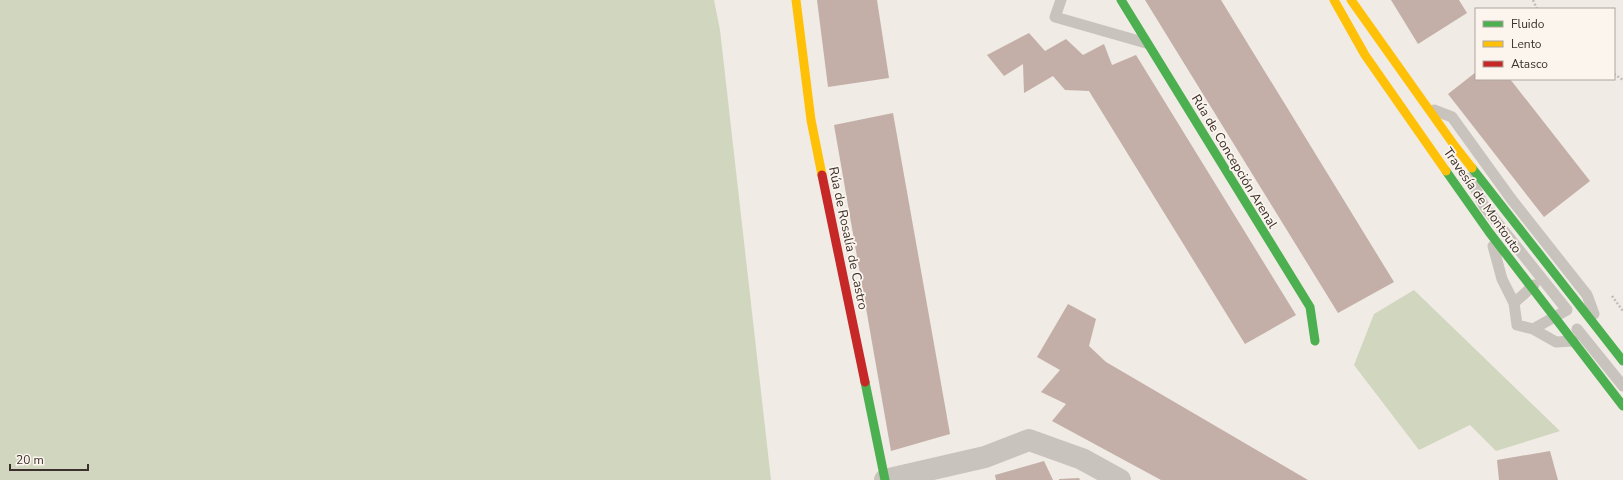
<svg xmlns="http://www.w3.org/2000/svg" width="1623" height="480" viewBox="0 0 1623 480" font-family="'Nunito Sans',sans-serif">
<rect width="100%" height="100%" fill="#f0ebe5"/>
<!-- green -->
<path fill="#d1d6bf" d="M0 0H714L720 30 771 480H0Z
M1414 290 1560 431 1496 451 1470 425 1419 450 1354 365 1374 314Z"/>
<!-- building -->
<path fill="#c3afa7" d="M817 0H877L889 78 828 87Z
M1145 0H1221L1394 282 1338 313Z
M1391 0H1459L1467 13 1418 44Z
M1029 33 1045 51 1066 39 1083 55 1104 44 1112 65 1136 55 1296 315 1245 344 1089 91 1065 90 1053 76 1024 93 1023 64 1004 76 987 55Z
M1476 72V79H1510L1590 181 1544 217 1448 94Z
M893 113 950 434 891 451 834 125Z
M1068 304 1096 319 1089 346 1106 362 1308 480H1161L1052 421 1066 404 1041 392 1060 370 1037 357Z
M1550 451 1558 480H1499L1497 460Z
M1044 461 1053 480H996L995 475Z
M1079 478 1080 480H1059V479Z"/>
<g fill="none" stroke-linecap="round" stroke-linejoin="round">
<!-- path -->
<path stroke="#c2bbb6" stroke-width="2.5" stroke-dasharray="2 2" stroke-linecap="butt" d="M1533 0 1537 9
M1614 74 1623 80
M1612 296 1623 311"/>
<!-- lane -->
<path stroke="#c9c3be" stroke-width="11" d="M1061 0 1055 17 1146 43
M1434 110 1452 117 1512 200 1587 295 1594 314
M1470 178 1484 206 1567 310 1533 329
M1493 246 1502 279 1514 303 1517 325 1533 329 1556 342 1573 341
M1514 303 1534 285
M1577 329 1623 386"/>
<!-- street -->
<path stroke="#c9c3be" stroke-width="22" d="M885 480 985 457 1029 440 1082 459 1120 480"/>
<!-- fast -->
<path stroke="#4caf50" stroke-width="9" d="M1121 0 1310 307 1315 341
M1472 168 1623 361
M1446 171 1489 232 1623 406
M865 382 885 480"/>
<!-- slow -->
<path stroke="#ffc107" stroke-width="9" d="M796 0 811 120 822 175
M1334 0 1365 55 1446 171
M1351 0 1454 145 1472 168"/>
<!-- jam -->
<path stroke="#c62828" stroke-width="9" d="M822 175 865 382"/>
</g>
<g text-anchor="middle" stroke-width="3.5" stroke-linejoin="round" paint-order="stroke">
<!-- street labels -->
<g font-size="13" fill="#3b302b" stroke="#fbf5ee">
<text transform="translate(1235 161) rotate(59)" y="5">Rúa de Concepción Arenal</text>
<text transform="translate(1483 200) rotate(55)" y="5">Travesía de Montouto</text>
<text transform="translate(849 238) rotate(78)" y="5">Rúa de Rosalía de Castro</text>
</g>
</g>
<!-- legend -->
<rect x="1475" y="8" width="140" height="72" fill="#fbf5ee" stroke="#aea6a0"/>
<rect x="1483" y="21" width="20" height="6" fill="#4caf50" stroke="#aea6a0"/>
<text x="1511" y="28" font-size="12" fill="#3b302b">Fluido</text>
<rect x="1483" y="41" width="20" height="6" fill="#ffc107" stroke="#aea6a0"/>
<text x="1511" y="48" font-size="12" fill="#3b302b">Lento</text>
<rect x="1483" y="61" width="20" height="6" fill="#c62828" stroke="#aea6a0"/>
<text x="1511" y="68" font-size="12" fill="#3b302b">Atasco</text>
<!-- scale -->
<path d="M10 464v6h78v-6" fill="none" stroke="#3b302b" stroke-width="2"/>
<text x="16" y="464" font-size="12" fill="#3b302b" stroke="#fbf5ee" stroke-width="3" paint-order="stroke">20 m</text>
</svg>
